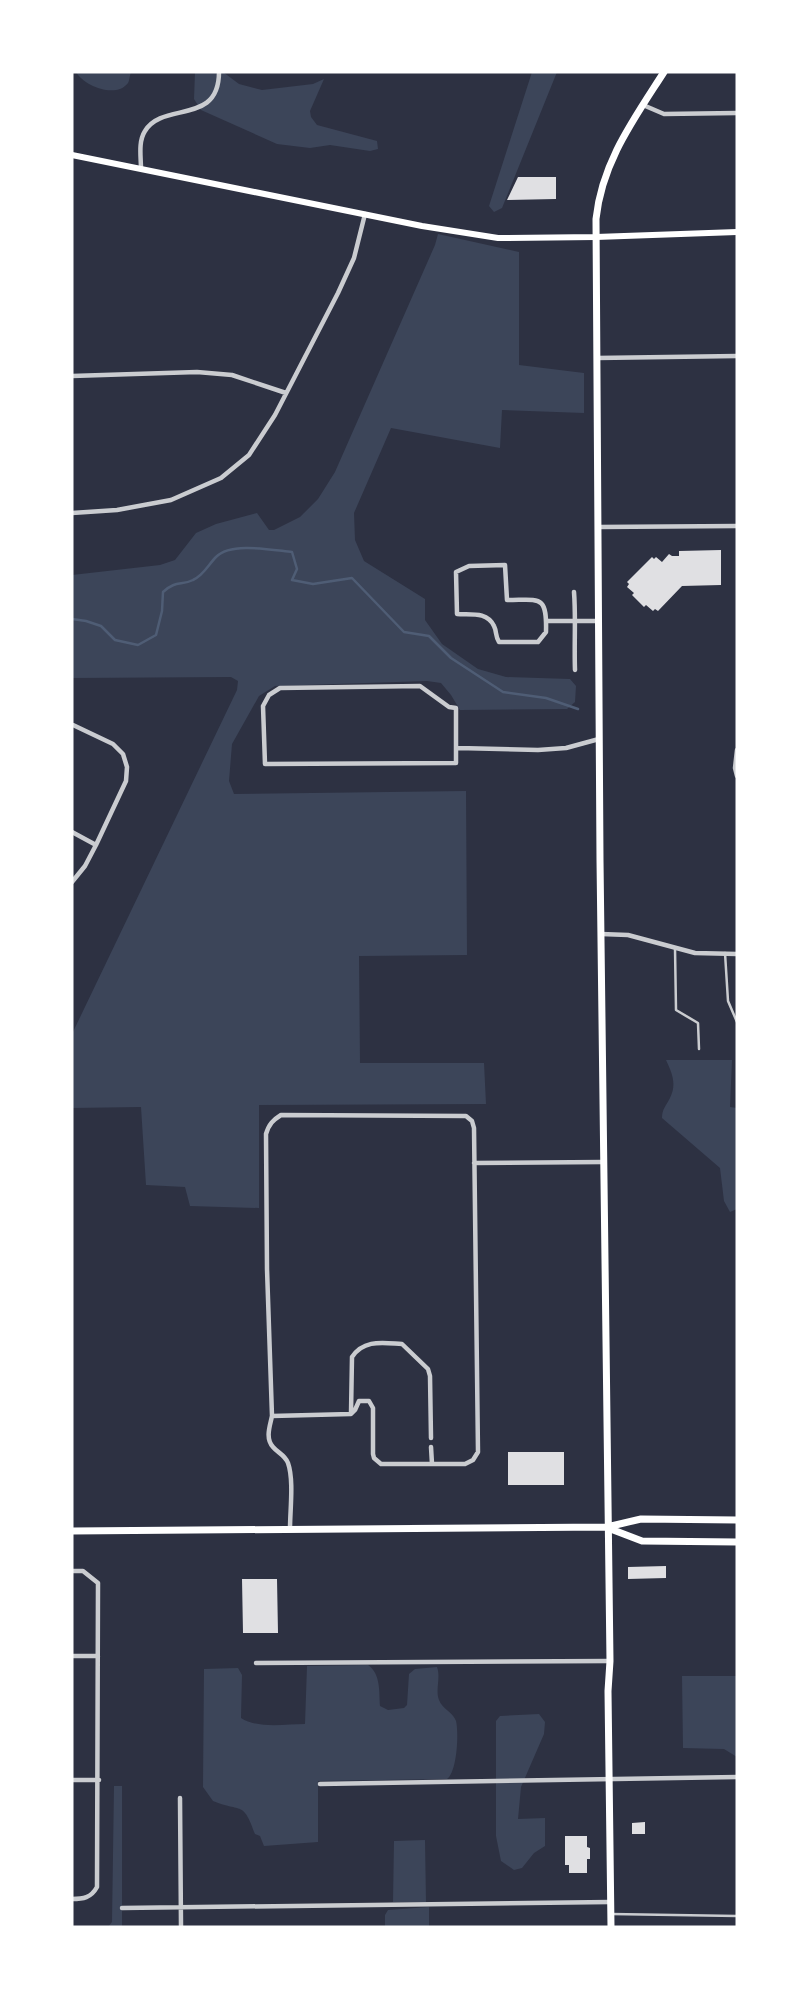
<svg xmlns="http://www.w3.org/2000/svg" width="809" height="1999" viewBox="0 0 809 1999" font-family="Cabin,sans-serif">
<rect width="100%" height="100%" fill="#2d3142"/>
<!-- green -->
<path fill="#3c4559" d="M76 72H131C130 74 129 82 128 83 116 99 84 86 76 72Z
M195 72H223L239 84 262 90 313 84 324 79 310 111 311 117 317 125 377 141 378 149 370 151 330 145 310 148 277 144 201 110 194 99Z
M532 72H557L502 208 494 212 489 206Z
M438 234 519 252V365L584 373V413L502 410 500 448 391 428 354 513 355 540 364 561 425 599V620L442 644 478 669 506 677 570 679 576 686 575 702 567 709 460 710 451 695 441 683 427 681 275 686 259 696 232 744 229 781 234 794 466 791 467 955 359 956 360 1063H484L486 1104 259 1105V1208L190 1206 185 1187 146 1185 141 1107 72 1108V1034L237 690 238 681 231 677 72 678V575L160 565 175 560 196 533 216 524 257 513 269 530H274L300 517 318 499 335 472 435 245Z
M666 1060H732L730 1107 737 1108V1209L730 1212 724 1201 720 1168 662 1118C662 1109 666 1106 670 1098 677 1084 672 1073 666 1060Z
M368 1665C381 1674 379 1692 380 1706L388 1710 404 1708 407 1705 409 1674 415 1669 437 1667C441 1678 435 1690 439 1700 442 1709 453 1712 456 1721 459 1733 457 1772 447 1779L318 1781V1842L264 1846 260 1836 255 1834C243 1800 242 1813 213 1801L203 1787 204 1669 238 1668 242 1675 241 1718C257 1729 286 1724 305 1724L307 1666Z
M682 1676H737V1757L724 1749 683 1748Z
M539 1714 545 1722 544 1734 521 1787 518 1819 545 1818V1846L534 1853 522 1868 514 1870 501 1861 496 1836V1721L500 1716Z
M114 1786H122V1927H108L112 1922Z
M425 1840 426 1902H393L394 1841Z
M429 1907V1927H385V1915L388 1910Z"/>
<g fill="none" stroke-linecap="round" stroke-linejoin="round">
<!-- stream -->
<path stroke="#4f5d75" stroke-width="2.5" d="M72 619 86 621 101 626 115 640 138 645 156 635 162 611 163 592C176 580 181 586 193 580 204 575 208 565 216 557 231 542 272 550 292 552L297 569 292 580 313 584 352 578 404 632 429 636 451 658 503 692 546 698 578 709"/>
</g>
<!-- building -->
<path fill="#e0e0e3" d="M518 177H556V199L507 200Z
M721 550V585L682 586 658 611 655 609 653 611 646 605 644 607 632 595 634 593 627 587 629 584 627 582 652 557 654 559 656 557 662 562 669 554 672 556H679V551Z
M508 1452H564V1485H508Z
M666 1566V1578L628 1579V1567Z
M242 1579H277L278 1633H243Z
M645 1822V1834H632V1823Z
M565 1836H587V1847L590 1848V1859H587V1873H569V1865H565Z"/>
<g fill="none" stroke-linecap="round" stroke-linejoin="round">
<!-- service -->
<path stroke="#caccd0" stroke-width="2.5" d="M675 948 676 1010 698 1023 699 1049
M725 953 728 1001 737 1022
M611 1914 737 1916"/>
<!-- minor -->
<path stroke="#caccd0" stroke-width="4.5" d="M643 105 664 114 737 113
M141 169C141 157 138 142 145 131 163 101 219 126 219 72
M597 358 737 356
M72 376 197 372 232 375 286 393
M72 513 117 510 171 500 221 478 249 455 275 415 338 293 354 258 365 214
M598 527 737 526
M505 565 507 600C540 600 547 594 546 632L538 642H499C495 636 497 632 494 626 487 611 470 615 457 614L456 572 469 566Z
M574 592C576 618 574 644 575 670
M546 621H599
M420 686 449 707 456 708V763L265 764 263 706 269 695 280 688Z
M458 748 538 750 566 748 599 739
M737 750 735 768 737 776
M72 832 96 845
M72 882 85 866 96 845 126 781 127 767 123 754 113 744 73 725
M601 934 628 935 695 953 737 954
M474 1163 603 1162
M351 1413 352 1357C364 1339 383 1343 402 1344L428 1369 430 1376 431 1438
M272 1416 351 1414 355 1410 359 1401H369L373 1408V1454L374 1458 381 1464H465L473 1460 478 1452 474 1128 472 1121 466 1116 281 1115C273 1120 269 1124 266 1134L267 1269 272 1416C270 1426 265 1438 273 1447 278 1453 285 1455 288 1463 294 1480 290 1510 290 1529
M431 1447 432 1464
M72 1571H83L98 1583 97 1887C91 1898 83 1899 72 1899
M72 1656H98
M256 1663 610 1661
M72 1780H99
M320 1784 737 1777
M180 1798 181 1927
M122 1908 610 1902"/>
<!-- secondary -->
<path stroke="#fff" stroke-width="6" d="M72 155 422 226 498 238 596 237 737 232"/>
<!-- primary -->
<path stroke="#fff" stroke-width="7" d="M608 1528 642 1541 737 1542
M72 1531 607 1527 641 1519 737 1520
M611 1927 608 1691 610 1661 600 860 596 219C602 162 634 119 664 72"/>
</g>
<!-- border -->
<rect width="809" height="1999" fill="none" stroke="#ffffff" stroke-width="147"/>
</svg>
